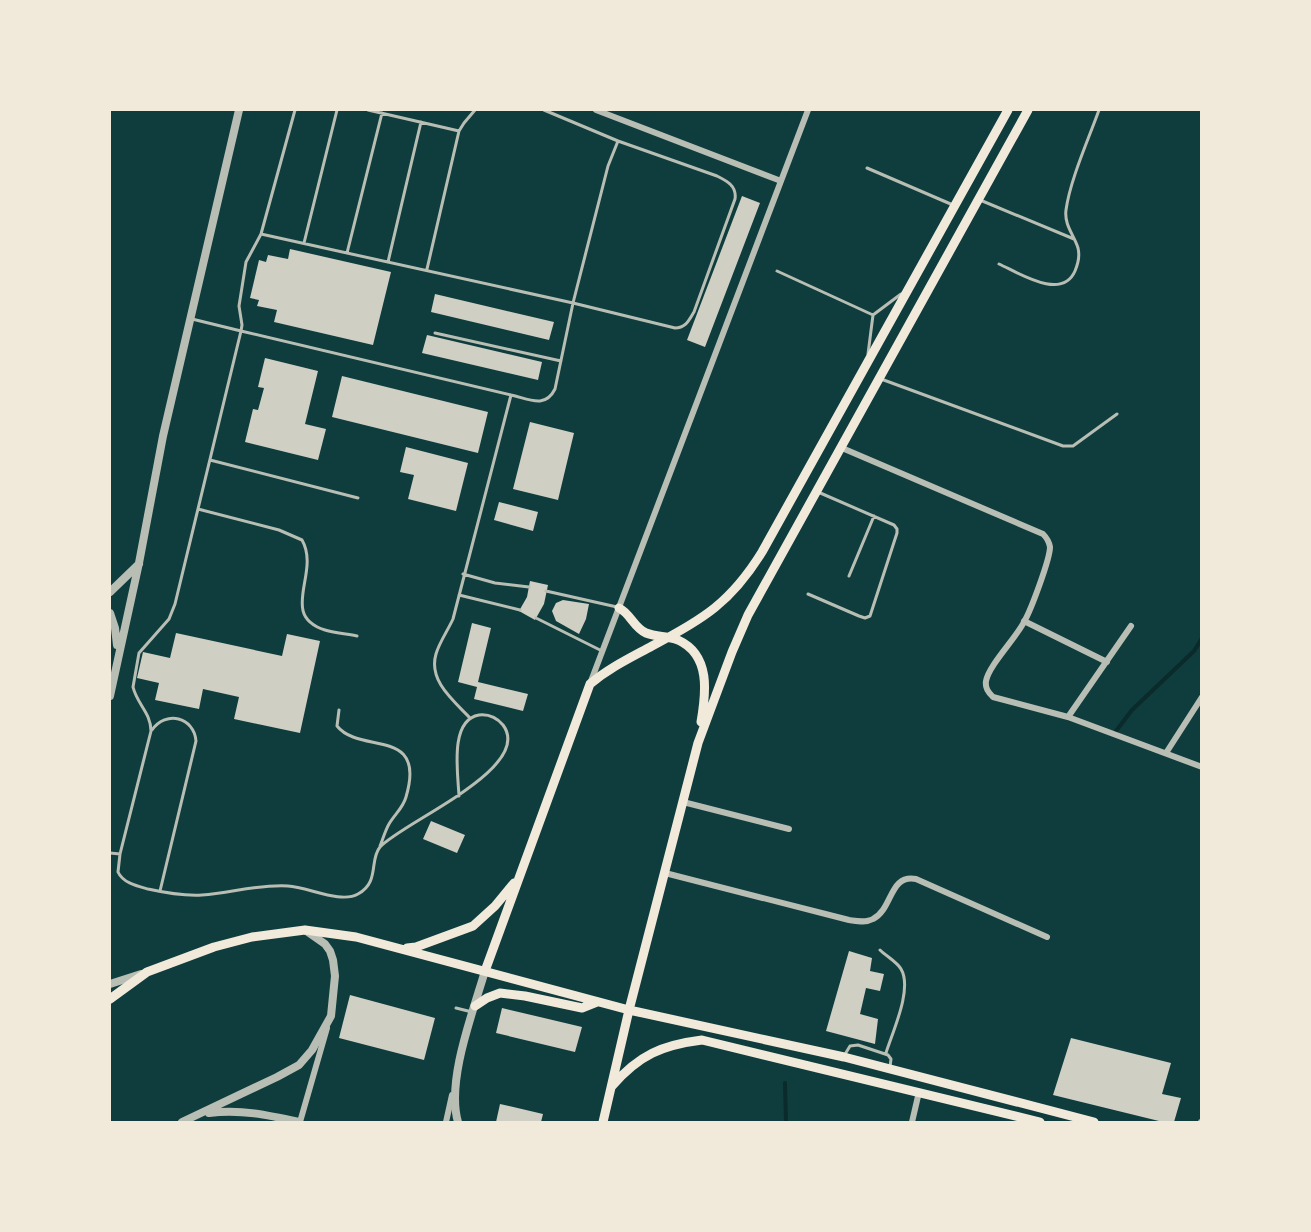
<svg xmlns="http://www.w3.org/2000/svg" width="1311" height="1232" viewBox="0 0 1311 1232" font-family="Raleway,sans-serif">
<rect width="100%" height="100%" fill="#0f3d3e"/>
<g fill="none" stroke-linecap="round" stroke-linejoin="round">
<!-- stream -->
<path stroke="#0a2a2b" stroke-width="4" d="M1116 731 1132 710 1194 651 1202 638
M785 1083 786 1122"/>
</g>
<!-- building -->
<path fill="#cfcfc3" d="M742 196 760 203 705 347 687 340Z
M290 249 391 272 373 345 274 322 277 310 257 306 259 300 250 298 259 260 266 262 268 255 288 259Z
M435 294 554 322 549 340 431 312Z
M427 335 542 362 538 380 422 353Z
M265 358 318 371 305 424 326 429 318 460 245 442 253 409 258 410 264 388 258 387Z
M342 376 488 412 478 453 332 417Z
M530 422 574 433 558 500 513 489Z
M406 447 468 463 456 511 408 499 414 475 400 472Z
M499 502 538 512 533 531 494 520Z
M530 581 548 585 544 604 535 620 519 611 527 597Z
M563 600 589 604 586 619 579 634 556 621 552 611 556 603Z
M472 623 491 628 478 682 528 694 523 711 474 699 477 687 458 682Z
M176 633 282 656 287 634 320 641 300 733 234 719 239 697 203 689 199 709 155 700 159 683 137 678 143 652 170 658Z
M431 821 465 835 457 853 423 839Z
M849 951 872 958 870 971 884 974 880 991 866 988 860 1014 878 1019 875 1044 826 1031Z
M350 995 435 1018 424 1060 339 1038Z
M502 1008 582 1027 575 1052 496 1033Z
M1071 1038 1171 1063 1162 1094 1181 1098 1174 1122H1163L1053 1095Z
M500 1104 543 1114 541 1122H496Z"/>
<g fill="none" stroke-linecap="round" stroke-linejoin="round">
<!-- service -->
<path stroke="#b8beb3" stroke-width="3" d="M368 110 459 131 427 269
M544 110 618 141 608 166 573 303 675 328C686 328 689 320 694 312L735 199C737 186 727 181 717 176L618 141
M459 131 464 123 475 110
M867 168 953 205
M980 200 1074 239
M261 234 295 110
M304 243 337 110
M347 253 382 113
M388 262 421 122
M999 264C1019 273 1062 301 1075 271 1078 264 1080 256 1078 248 1074 235 1064 225 1066 210 1070 180 1089 138 1099 110
M777 271 873 315
M192 319 241 331 242 325 239 306 246 262 261 234 573 303 555 389C545 409 529 399 511 395
M435 333 561 361
M868 354 873 315 901 294
M881 379 1063 446H1073L1117 414
M210 460 358 498
M198 509 279 530 302 540C321 573 278 615 325 630 335 633 347 634 357 636
M463 574 495 583 529 587
M849 576 874 516
M546 591 617 607
M808 594 859 616 865 618 870 616 897 533V529L894 525 818 492
M459 595 520 610
M536 618 602 651
M339 710 337 726C360 755 427 726 406 797 403 808 395 814 389 824 385 831 383 839 380 846
M152 730C166 710 194 717 196 741L160 891
M110 853 120 854 118 872C123 883 137 886 148 889 166 893 184 896 202 895 231 893 259 884 288 886 308 887 341 904 358 894 380 882 369 860 380 847 401 823 535 768 503 725 497 718 488 714 479 715 449 720 458 774 459 796
M120 854 151 731C151 713 137 704 133 687L139 653 169 619 175 604 241 331 511 395 453 619C448 630 439 643 436 654 428 681 454 701 470 718
M880 950C886 956 897 962 901 969 913 989 892 1033 886 1053
M456 1008 472 1012
M844 1056 850 1046 858 1045 888 1055 891 1059 890 1067"/>
<!-- minor -->
<path stroke="#b8beb3" stroke-width="6" d="M596 110 781 181
M842 448 1043 534C1047 538 1049 541 1050 547 1050 559 1031 610 1024 622 1016 638 989 665 986 681 985 688 988 692 993 697L1068 717 1202 767
M1024 621 1107 662
M591 681 808 110
M1068 717 1131 626
M1166 753 1202 697
M683 802 789 829
M665 873 849 920C857 921 866 923 873 919 893 909 889 874 916 879L1047 937
M300 1122 327 1028
M446 1122 452 1095
M912 1122 919 1092
M1201 1122H1202"/>
<!-- tertiary -->
<path stroke="#b8beb3" stroke-width="8" d="M110 592 139 564
M110 613 115 628 117 645
M110 696 139 563 163 436 239 110
M110 984 141 974
M209 1113C241 1109 268 1115 299 1122
M182 1122 277 1077 299 1065 312 1050 331 1016 335 976 333 960 330 951 325 944 305 930
M458 1122C446 1081 473 1012 485 971"/>
<!-- secondary -->
<path stroke="#f1e9da" stroke-width="9" d="M619 608C630 613 634 628 646 633 656 637 668 636 678 640 711 655 706 693 701 722
M407 948 416 947 473 926 495 906 514 883
M485 971 590 684C609 668 630 658 652 646 704 619 731 602 762 552L1008 110
M110 999 147 972 214 947 252 937 305 930 356 937 629 1010 844 1057 1094 1122
M475 1006 487 998 500 993 525 996 582 1008 597 1002
M612 1086C639 1055 662 1045 702 1040L1040 1122
M603 1122 629 1010 698 743 732 652 748 615 1028 110"/>
</g>
<!-- border -->
<rect width="1311" height="1232" fill="none" stroke="#f1e9da" stroke-width="222"/>
</svg>
